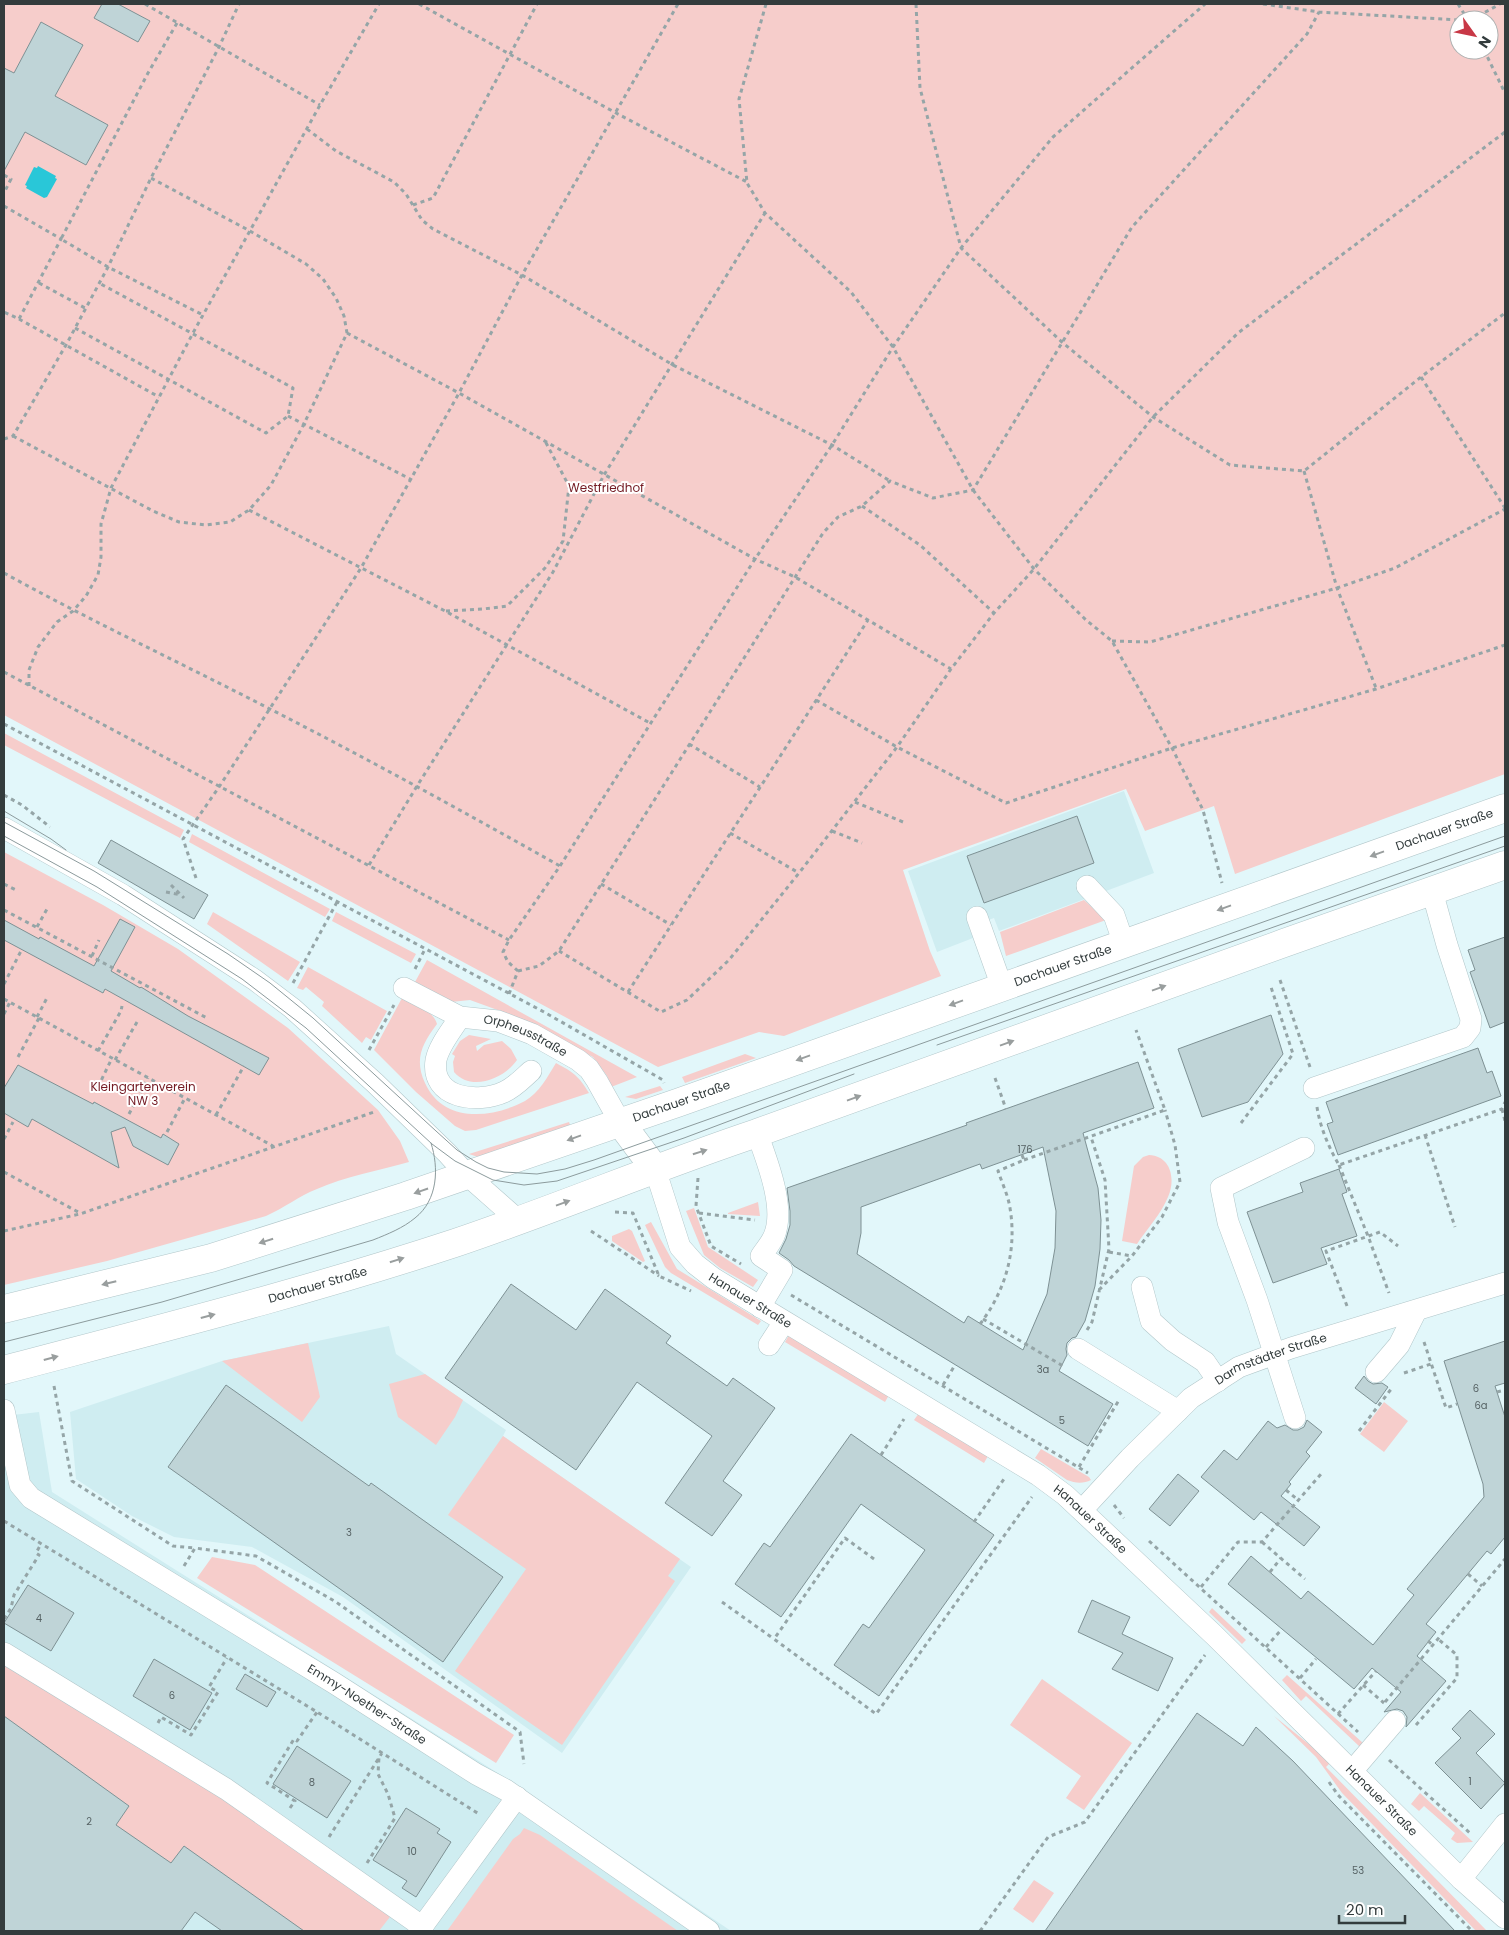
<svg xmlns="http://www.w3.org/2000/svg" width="1509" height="1935" viewBox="0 0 1509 1935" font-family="Poppins,sans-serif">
<rect width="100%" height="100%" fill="#e2f7fa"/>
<!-- built -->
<path fill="#cfedf1" d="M1124 791 1154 873 999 931 994 918 969 927 973 938 937 952 908 871Z
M389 1326 396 1354 506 1430 503 1436 691 1567 562 1753 343 1597 252 1547 174 1537 132 1516 76 1479 70 1412 222 1361Z
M39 1412 52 1492 512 1782 731 1931H4V1416Z"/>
<!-- green -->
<path fill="#f6cdcb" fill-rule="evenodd" d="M4 4H1505V774L1235 874 1214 806 1145 831 1126 789 903 870 930 951 941 976 784 1036 759 1032 658 1067 4 715ZM1459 20H1489V50H1459Z
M4 733 184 830 180 838 4 745Z
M192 834 330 909 325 917 189 842Z
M4 852 103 905 178 949 288 1028 378 1110 400 1141 409 1162C380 1170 344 1177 317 1189 299 1196 284 1208 266 1216L107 1261 4 1285Z
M1084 900 1106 920 1006 956 1000 932Z
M213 912 300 962 288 981 207 924Z
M336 912 416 954 411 963 332 921Z
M427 960 637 1077 611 1087 607 1076 593 1057 514 1016 470 1000 451 1002 415 982Z
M308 967 387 1011 371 1040 366 1037 362 1043 322 1006 324 1002 306 987 303 990 297 988Z
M402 998C415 1005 433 1010 437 1024 422 1044 414 1059 425 1083 443 1123 491 1119 525 1101 539 1093 548 1076 556 1063 573 1072 579 1076 589 1093L476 1130 465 1131 455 1126 416 1092 374 1050Z
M469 1035 491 1039 476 1046 477 1051 484 1045 502 1041 511 1049 517 1060C504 1079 471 1092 454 1072L453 1062 455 1056 452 1054 460 1041Z
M745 1054 756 1058 685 1083 682 1077Z
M660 1086 663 1090 636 1099 625 1097Z
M569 1122 571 1128 481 1158 469 1154Z
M1149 1155C1171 1156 1176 1179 1168 1197 1161 1214 1147 1229 1137 1244L1122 1241 1134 1166 1143 1157Z
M758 1202 760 1216 728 1214V1213Z
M694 1208 708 1247 758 1280 753 1287 720 1268 704 1255 686 1211Z
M651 1222 677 1269 761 1321 758 1325 671 1273 665 1267 645 1225Z
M629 1229 632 1231 645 1261 643 1262 612 1241V1236Z
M789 1335 889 1395 885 1402 785 1342Z
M308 1343 320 1397 302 1422 222 1361Z
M425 1374 463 1400 455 1417 436 1445 398 1417 389 1384Z
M1384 1402 1408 1421 1384 1452 1360 1434Z
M919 1413 988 1456 984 1463 914 1420Z
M503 1436 680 1559 668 1576 675 1581 562 1745 455 1671 526 1569 448 1515Z
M1041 1449 1089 1477 1091 1480C1083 1484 1075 1483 1067 1480L1035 1458Z
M212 1557 255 1565 514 1735 496 1763 197 1578Z
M1212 1608 1246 1640 1242 1644 1209 1612Z
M4 1656 121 1730 393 1913 379 1931H304L184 1846 171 1863 116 1825 129 1806 4 1716Z
M1287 1675 1363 1743 1360 1747 1306 1696 1301 1701 1282 1680Z
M1042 1679 1132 1743 1084 1810 1066 1798 1081 1776 1010 1725Z
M1274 1716 1331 1762 1326 1767 1487 1931H1476L1342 1793 1316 1757Z
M1420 1793 1473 1842 1457 1843 1451 1839 1455 1833 1424 1806 1419 1811 1411 1804Z
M524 1828 540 1835 678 1931H447L513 1839 520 1834Z
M1034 1880 1054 1893 1033 1923 1013 1909Z"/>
<!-- water -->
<path fill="#29c7d8" d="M38 166 56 176 55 178 57 179 47 197 44 198 26 188 27 186 25 185 34 167 37 168Z"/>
<!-- building -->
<path fill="#bfd4d7" stroke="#7e9194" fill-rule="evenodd" d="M102 4H118L150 21 138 42 94 18Z
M41 22 83 45 55 96 108 125 86 165 25 132 4 171V68L14 73Z
M1077 816 1094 863 984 903 967 856Z
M111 840 208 895 194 919 98 863Z
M120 919 135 927 111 971 140 988 141 987 188 1016 269 1058 259 1075 105 989 103 993 4 940V920L39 939 40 937 94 966Z
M1505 937V1022L1490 1028 1470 972 1475 970 1468 950Z
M1271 1015 1283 1054 1248 1102 1202 1117 1178 1049Z
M1478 1048 1487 1073 1492 1071 1501 1096 1338 1155 1327 1124 1333 1122 1326 1102Z
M1138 1062 1154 1108 1083 1133 1098 1188 1101 1220 1100 1249 1095 1286 1085 1321 1076 1337 1072 1338 1067 1343 1066 1349 1067 1355 1059 1371 1113 1404 1088 1446 794 1266 789 1260 779 1253 786 1239 790 1225V1211L787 1188 967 1125 966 1123ZM1043 1147 1056 1211 1055 1248 1047 1294 1023 1350 968 1316 964 1323 857 1254 861 1233V1207L980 1164 982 1169Z
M18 1065 93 1104 94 1102 161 1138 163 1134 179 1144 168 1165 133 1146 125 1127 111 1132 119 1168 32 1119 28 1127 4 1113V1088Z
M1339 1169 1347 1192 1342 1194 1357 1236 1321 1248 1327 1264 1273 1283 1247 1212 1303 1192 1300 1183Z
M511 1284 576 1330 605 1289 671 1336 666 1343 727 1386 733 1378 775 1408 723 1481 742 1495 712 1536 665 1503 712 1436 637 1382 576 1470 445 1378Z
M1505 1341V1383L1495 1386 1505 1417V1537L1491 1554 1487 1551 1426 1624 1436 1632 1417 1656 1446 1681 1406 1727 1407 1717 1403 1711 1397 1709 1384 1712 1401 1692 1372 1668 1354 1689 1228 1584 1251 1556 1301 1599 1308 1591 1373 1645 1414 1595 1407 1589 1484 1497 1483 1484 1444 1361Z
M1364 1376 1368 1381 1373 1384 1382 1383 1388 1387 1376 1404 1355 1388Z
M226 1385 369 1486 371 1483 503 1577 443 1662 168 1467Z
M1307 1420 1322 1432 1306 1452 1310 1456 1289 1482 1291 1484 1281 1496 1320 1527 1304 1546 1261 1512 1254 1520 1201 1477 1224 1450 1237 1460 1268 1421 1277 1428 1285 1425 1293 1430H1298L1304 1427Z
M851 1434 994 1535 879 1696 834 1665 863 1624 869 1628 925 1550 861 1504 781 1617 735 1584 764 1543 770 1547Z
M1178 1474 1199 1491 1170 1526 1149 1509Z
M28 1585 74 1613 51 1651 4 1623Z
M1092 1600 1130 1617 1122 1634 1173 1658 1158 1691 1112 1669 1123 1653 1078 1632Z
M154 1659 212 1693 190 1730 133 1696Z
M245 1674 276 1692 267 1707 236 1689Z
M1470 1710 1495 1734 1476 1753 1505 1783 1481 1809 1435 1763 1461 1738 1452 1729Z
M1197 1713 1243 1746 1256 1727 1293 1761 1455 1931H1045Z
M4 1716 129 1806 116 1825 171 1863 184 1846 304 1931H222L195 1912 181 1931H4Z
M297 1746 351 1781 327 1818 273 1784Z
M406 1808 440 1829 437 1833 451 1842 416 1897 402 1888 407 1881 373 1860Z"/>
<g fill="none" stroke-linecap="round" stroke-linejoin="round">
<!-- minor casing -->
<g stroke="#b2c7ca" stroke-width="22">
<g id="minor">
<path d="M4 828 123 895 255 980 292 1008 375 1083 447 1153 467 1175 518 1220"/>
<path d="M1087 886 1114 915 1124 944"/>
<path d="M977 917 1002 987"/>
<path id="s1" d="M404 988 460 1017 498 1021 532 1034 578 1060 589 1069 597 1081 620 1122"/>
<path d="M460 1017C452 1030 439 1045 436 1060 430 1099 478 1104 504 1092 515 1087 522 1079 531 1071"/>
<path d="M1314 1088 1463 1037 1470 1028 1471 1019 1447 945 1432 891"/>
<path d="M757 1133C767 1161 786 1208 774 1236 771 1243 765 1250 761 1256L782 1270 760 1307"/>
<path id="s2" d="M655 1169 680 1247 695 1264 713 1278 1038 1475 1065 1495 1214 1635 1461 1879 1505 1918"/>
<path d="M1142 1287 1151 1321 1173 1341 1205 1362 1218 1381"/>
<path d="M769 1345 784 1322"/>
<path d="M1078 1349 1178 1411"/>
<path d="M1376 1372 1399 1345 1416 1311"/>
<path id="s3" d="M4 1410 20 1485 31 1498 334 1683 476 1774 506 1790 709 1931"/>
<path d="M1295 1418 1257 1300 1228 1222 1221 1188 1304 1148"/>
<path id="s4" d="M1082 1510 1130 1458 1191 1398 1239 1367 1291 1348 1505 1283"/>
<path d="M4 1653 226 1789 423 1927"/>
<path d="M1353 1770 1395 1721"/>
<path d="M1461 1879 1505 1824"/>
<path d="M419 1931 517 1797"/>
</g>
</g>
<!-- major casing -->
<g stroke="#b2c7ca" stroke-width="29">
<g id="major">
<path d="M620 1122 655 1169"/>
<path id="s5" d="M4 1309 211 1258 406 1196 680 1102 1505 808"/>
<path id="s6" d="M4 1370C155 1330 306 1292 455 1243 556 1209 655 1167 757 1133L1284 943 1505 865"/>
</g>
</g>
<!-- path -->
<path stroke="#95a5a7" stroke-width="3" stroke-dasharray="4 4" stroke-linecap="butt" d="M145 4 320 105
M419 4 616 113 747 182
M766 4 739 99 747 183 765 213 851 292 893 347 973 490 1034 569 1086 620 1112 641 1172 748 1203 810 1222 883
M916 4 920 88 961 248 1063 343 1153 417 1230 465 1304 471 1421 377 1505 313
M1263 4 1319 12 1459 20
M1458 4 1468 20
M1471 20 1500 4
M177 23 148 73 61 239 108 267 203 315
M1484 50 1505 93
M307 129 336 151 394 182 406 194 422 220 433 229 522 275 673 365 832 445 890 481
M4 175 11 179 4 193
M413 205 433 198 537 4
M4 206 61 239 19 319 4 312
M39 283 85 308
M19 319 159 397
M75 328 266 433 288 416 293 388 99 283
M347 333 459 393 755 559 795 577 951 669
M1421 377 1505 508
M288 416 412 480
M13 436 153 511 179 522 206 525 230 522 249 510 271 485 304 424 347 333 344 316 336 298 323 279 306 264 250 231 151 178
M4 439 13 436 66 345 108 267 151 178 219 47 239 4
M1304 471 1337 588 1376 688
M862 506 920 545 994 613
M249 510 445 611 650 723
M4 573C91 621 181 663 270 709 368 759 464 812 560 866
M446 611 483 609 507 606 545 568 563 541 569 486 545 441
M1112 641 1150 642 1337 588 1395 568 1505 509
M4 672 509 940
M29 686V670L38 647 57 622 73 611 86 596 98 575 101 557V524L111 488 193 333 320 105 379 4
M816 700 897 747 1006 803 1172 748 1376 689 1505 645
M4 724 544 1012 663 1080 664 1083
M689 744 760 787
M4 795 22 805 50 827
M855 802 903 822
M832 831 862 843
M730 833 799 873
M369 865 417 786 553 572 604 475 765 213
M196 878 183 839 219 787 361 568 459 393 522 275 678 4
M4 884 16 890
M601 884 671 925
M171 885 184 898
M166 892 181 895
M4 910 207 1018
M37 927 47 909
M559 951 661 1012 687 1000 729 960 799 873 897 747 951 669 994 613 1034 569 1153 417 1238 333 1505 132
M92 956 99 940
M415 969 425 949
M518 971 539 966 559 951 823 533 838 517 862 506 890 481 933 498 973 490 1132 227 1307 34 1319 12
M518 971 508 962 503 952 509 940 560 866 755 559 832 445 893 347 961 248 1053 137 1205 4
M1280 980 1310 1067
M293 983 337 902
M4 984 21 951
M628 992 868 620
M509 994 518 971
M4 999 273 1146
M4 1014 10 1002
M37 1017 48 996
M369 1050 394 1005
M98 1051 121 1011 122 1006
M18 1057 39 1018
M115 1060 137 1022
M995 1078 1006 1109
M98 1087 112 1058
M1317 1107C1320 1127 1329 1148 1339 1165L1502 1109 1505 1102
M1502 1109 1505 1121
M129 1114 148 1078
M216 1115 244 1066
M1241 1123 1293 1054 1270 984
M167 1132 185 1098
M1425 1135 1455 1227
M4 1139 13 1122
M1024 1160 1165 1110 1136 1030
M1339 1165 1368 1236 1389 1293
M4 1172 80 1213
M698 1178 696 1206 711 1246 741 1264
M615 1212 633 1213 659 1276 691 1291
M699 1213 755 1220
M4 1231 80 1214 374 1112
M591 1231 659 1276
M1109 1252 1132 1256
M1099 1290 1132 1256 1162 1217 1180 1182 1175 1145 1165 1110
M791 1295 1088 1473
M1347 1306 1326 1251 1380 1232 1398 1246
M983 1319 1063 1366
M980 1324C1006 1290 1017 1250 1010 1208 1008 1195 1002 1183 998 1171L1024 1160 1022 1155
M1087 1330 1092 1322 1109 1249 1105 1180 1091 1137
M1424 1342 1446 1408 1457 1404
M1404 1373 1431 1364
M943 1385 955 1365
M54 1386 72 1481 173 1546 195 1548
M1497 1392 1505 1390
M1359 1431 1392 1388
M881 1455 904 1419
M1079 1467 1119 1400
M1286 1490 1298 1500
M1114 1505 1124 1518
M4 1521 317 1712 479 1814
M974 1522 1004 1479
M1149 1541 1358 1732
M1262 1542 1305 1579
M874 1559 845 1538 774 1639 876 1714 1032 1497
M184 1566 195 1548 256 1556 336 1602 520 1732 524 1764
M1270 1572 1281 1558
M1468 1574 1482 1586
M1201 1587 1238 1542H1262L1321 1474
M722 1602 774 1639
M4 1619 11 1608 14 1595 39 1555 36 1553 41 1544
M1428 1641 1433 1645
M1266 1647 1282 1629
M1300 1678 1316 1659
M1363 1685 1384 1703
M1385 1702 1505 1559
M1338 1714 1376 1671
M158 1723 161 1717 191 1735 218 1692 209 1687 227 1658
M1416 1725 1457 1678V1655L1438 1639
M1389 1760 1471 1834
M1329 1782 1338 1795 1472 1931
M290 1808 295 1801 267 1783 294 1739 297 1741 317 1712
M329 1837 382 1753
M367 1863 395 1818 388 1794 378 1774 379 1757
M980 1931 1048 1837 1085 1822 1205 1655"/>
<!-- minor -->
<use href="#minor" stroke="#fff" stroke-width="21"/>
<!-- major -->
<use href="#major" stroke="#fff" stroke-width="28"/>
<!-- tram -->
<path stroke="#8c9b9d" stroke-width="1" d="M4 811 51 839 66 850
M4 822 94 871 228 954 270 983 313 1018 436 1131 457 1150 476 1162 488 1168 504 1172 537 1174 565 1169 594 1160 1505 836
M4 836 97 887 242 979 306 1028 432 1144 455 1161 493 1180 524 1185 557 1181 684 1138 854 1074
M937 1045 1505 846
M4 1342 162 1302 373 1240C388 1234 403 1228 415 1218 438 1200 439 1168 431 1143"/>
</g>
<!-- one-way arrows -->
<defs><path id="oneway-solid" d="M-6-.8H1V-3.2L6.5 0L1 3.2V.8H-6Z" transform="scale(1.25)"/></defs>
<g fill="#999e9e">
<use href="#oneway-solid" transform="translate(1377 854) rotate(160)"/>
<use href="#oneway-solid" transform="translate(1224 908) rotate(160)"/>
<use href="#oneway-solid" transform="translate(1159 988) rotate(-20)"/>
<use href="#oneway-solid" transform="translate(956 1003) rotate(160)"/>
<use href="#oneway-solid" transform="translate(1007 1043) rotate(-20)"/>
<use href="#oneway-solid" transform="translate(803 1058) rotate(160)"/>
<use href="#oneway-solid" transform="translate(854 1098) rotate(-20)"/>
<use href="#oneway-solid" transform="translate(574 1138) rotate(160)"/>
<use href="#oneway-solid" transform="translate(700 1152) rotate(-18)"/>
<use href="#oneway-solid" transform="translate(421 1191) rotate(161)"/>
<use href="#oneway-solid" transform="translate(563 1203) rotate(-20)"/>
<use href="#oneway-solid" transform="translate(266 1241) rotate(162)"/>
<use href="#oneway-solid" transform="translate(397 1260) rotate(-17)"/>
<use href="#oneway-solid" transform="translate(109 1283) rotate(166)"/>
<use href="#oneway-solid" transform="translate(208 1316) rotate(-15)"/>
<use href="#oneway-solid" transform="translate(51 1358) rotate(-15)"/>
</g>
<g text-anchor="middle" stroke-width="4" stroke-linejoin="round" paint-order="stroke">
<!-- number labels -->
<g font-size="10" fill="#566264">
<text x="1025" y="1153">176</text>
<text x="1043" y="1373">3a</text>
<text x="1476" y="1392">6</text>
<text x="1481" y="1409">6a</text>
<text x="1062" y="1424">5</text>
<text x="349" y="1536">3</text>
<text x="39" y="1622">4</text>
<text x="172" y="1699">6</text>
<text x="1470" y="1785">1</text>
<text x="312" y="1786">8</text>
<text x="89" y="1825">2</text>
<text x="412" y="1855">10</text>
<text x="1358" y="1874">53</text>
</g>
<!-- park labels -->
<g font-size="12" fill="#741b24" stroke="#fff">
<text x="606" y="492">Westfriedhof</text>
<text x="143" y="1091">Kleingartenverein<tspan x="143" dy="14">NW 3</tspan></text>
</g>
<!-- street labels -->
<g font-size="12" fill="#333c3d" stroke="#fff">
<text dy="4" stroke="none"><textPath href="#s5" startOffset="1519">Dachauer Straße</textPath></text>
<text dy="4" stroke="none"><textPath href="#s5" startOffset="1114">Dachauer Straße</textPath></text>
<text dy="4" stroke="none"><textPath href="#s1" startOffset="132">Orpheusstraße</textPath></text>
<text dy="4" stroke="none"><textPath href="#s5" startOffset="709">Dachauer Straße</textPath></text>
<text dy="4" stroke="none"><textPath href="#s6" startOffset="325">Dachauer Straße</textPath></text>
<text dy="4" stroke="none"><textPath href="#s2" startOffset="171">Hanauer Straße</textPath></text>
<text dy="4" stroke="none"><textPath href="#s4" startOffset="246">Darmstädter Straße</textPath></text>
<text dy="4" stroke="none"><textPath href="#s2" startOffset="576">Hanauer Straße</textPath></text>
<text dy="4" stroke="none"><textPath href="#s3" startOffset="488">Emmy-Noether-Straße</textPath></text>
<text dy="4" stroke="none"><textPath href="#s2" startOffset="981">Hanauer Straße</textPath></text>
</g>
</g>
<!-- border -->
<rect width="1509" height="1935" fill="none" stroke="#333c3d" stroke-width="10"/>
<!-- north arrow -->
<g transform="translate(1474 35) rotate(123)"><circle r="24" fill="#ffffff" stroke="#adb1b1"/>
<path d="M0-4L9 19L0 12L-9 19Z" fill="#c83846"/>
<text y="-8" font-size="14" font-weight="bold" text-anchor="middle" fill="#333c3d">N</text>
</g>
<!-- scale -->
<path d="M1339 1915v8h66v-8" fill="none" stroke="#333c3d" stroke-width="2.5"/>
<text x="1346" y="1915" font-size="15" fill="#333c3d" stroke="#ffffff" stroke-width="4" paint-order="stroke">20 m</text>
</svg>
